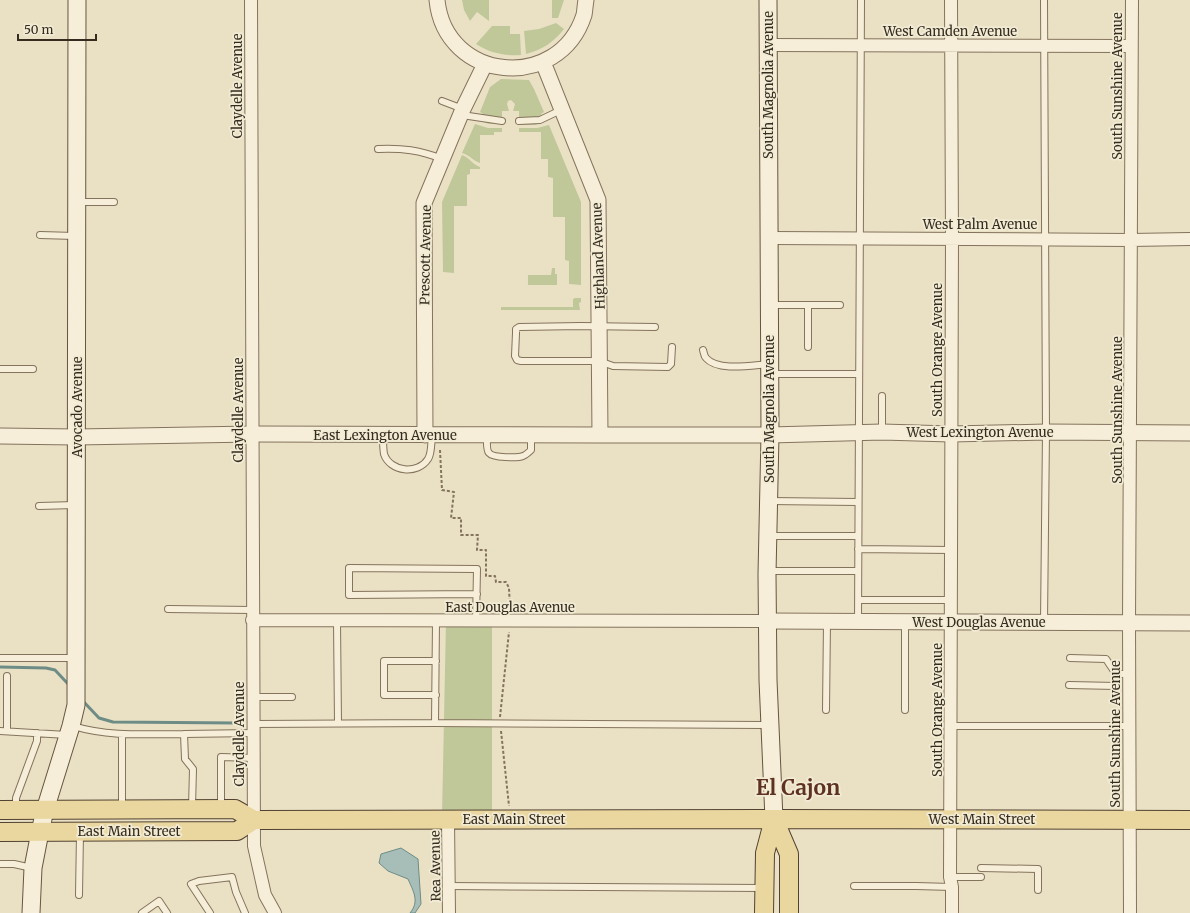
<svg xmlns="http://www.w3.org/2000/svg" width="1190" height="913" viewBox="0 0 1190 913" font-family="Merriweather,serif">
<rect width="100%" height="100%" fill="#eae1c5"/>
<!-- green -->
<path fill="#c0c89a" d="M462 0H489V21L477 12 470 21 464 10Z
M552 0H564L558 18H552Z
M556 23 564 29C554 42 542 50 526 54L524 31 539 29Z
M492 26H510V34H520L521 55C504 56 490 53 476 44Z
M501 79 529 80 534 89 544 112 541 114 544 122 535 125H519V111H513L515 104 511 100 508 101 507 104 509 111H502V124H489L480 121 483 114 480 112 490 87Z
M475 124 488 128H502V132H494V135H480V163C473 161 470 155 462 153Z
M549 125 581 202V285L569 284V261L565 260V217H553V178L548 177V159H541V132H519V128H537Z
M462 155C470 158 472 164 480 167V169H470V174L467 175V206H454V273L443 272 442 202Z
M552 268H555V274H557V285H528V275H551Z
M575 298H581V302L579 303 580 310H501V307H573V299Z
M446 621H492V815H442Z"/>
<!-- water -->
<path fill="#a7beb8" stroke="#6e8c86" d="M401 848 418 859 421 904 415 913H410C420 901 413 891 408 879L388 871 379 863 381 854Z"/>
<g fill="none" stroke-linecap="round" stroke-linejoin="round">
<!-- stream -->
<path stroke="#6e8c86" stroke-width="3" d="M0 667 46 668 55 670 69 685
M82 700 99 718 113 722 237 723"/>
<!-- service casing -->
<g stroke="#84735d" stroke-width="8">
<path id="service" d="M442 101 463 109
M462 115 502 121
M519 121 540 120 561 110
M378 149C402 148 420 150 442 159
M78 202H114
M40 235 75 236
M771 305H840
M808 305V347
M655 327 581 326 519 327 516 329V333L515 356 517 360 521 361H599L613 366 668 367 671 364 672 347
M703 350C704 353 704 356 706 358 718 372 753 365 769 364
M0 369H33
M771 374H859
M882 396V432
M487 434C487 439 486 450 489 453 493 458 518 458 523 456 526 455 529 452 531 450V434
M383 435C383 441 383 448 384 454 390 472 418 475 428 459 432 453 431 442 432 435
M769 501 858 502
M39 506 75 505
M769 536H858
M858 549 951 550
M767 571H858
M858 600H951
M168 609 252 610
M337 621 338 723
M476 621 477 569 349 568V595L477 594
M858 622 861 0
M905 622V710
M1044 622 1046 432 1044 0
M0 658H74
M1070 658 1106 659 1116 674H1129
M436 661H384V695H436
M7 676V731
M1069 685 1116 686V674
M253 697H292
M826 710 827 622
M435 723 436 621
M254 724 435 723 769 725
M73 726C109 737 147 734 184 734
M951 726H1129
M0 731 67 735
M122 734V808
M192 807 193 769 185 759 184 734 254 733
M221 807V757L254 758
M16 808V798L37 741V733
M0 864H14L32 868
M981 868 1038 869V890
M950 877H981
M449 886 763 888
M854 886H916L952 887
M79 895 80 833
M142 913 159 901 167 913
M210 913 191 884 199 881 232 877 236 892 245 913"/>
</g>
<!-- minor casing -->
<g stroke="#84735d" stroke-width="14">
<path id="minor" d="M251 0 254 846 265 895 275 913
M951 0 952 238 950 877 952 887V913
M768 45 1131 46
M770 238 1131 240 1190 239
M252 620 768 621
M448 819 449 913
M1130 913 1129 622 1132 0"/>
</g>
<!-- tertiary casing -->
<g stroke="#84735d" stroke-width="17">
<path id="tertiary" d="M437 0C445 82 559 93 584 15 585 10 585 5 586 0
M543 62 598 200 600 435
M425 435 424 203 463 109 485 64
M0 436 76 437 253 434 600 435H770L882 432 951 434 1046 432 1190 433
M768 621 1190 623"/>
</g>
<!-- secondary casing -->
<g stroke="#665540" stroke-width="19">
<path id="secondary" d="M768 0 770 435 767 574 768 680 774 819
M31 913 33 868 40 832 45 810 71 726 76 705 77 0"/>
</g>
<!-- primary casing -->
<g stroke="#524231" stroke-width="20">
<path id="primary" d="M0 810 235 809 254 820 774 819 1190 820
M774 819 789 854V913
M0 832 237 831 254 820
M764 913 765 853 774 819"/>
</g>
<!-- path -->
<path stroke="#84735d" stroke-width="2" stroke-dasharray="3 2" stroke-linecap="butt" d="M440 450 442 490 454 492 451 518H461V535H478L477 550H486V576H495L496 582H506L509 588 510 609
M500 717 509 632
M501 731 509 806"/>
<!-- service -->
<use href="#service" stroke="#f6eed8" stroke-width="6"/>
<!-- minor -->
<use href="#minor" stroke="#f6eed8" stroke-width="12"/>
<!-- tertiary -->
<use href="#tertiary" stroke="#f6eed8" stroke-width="15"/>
<!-- secondary -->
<use href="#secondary" stroke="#f6eed8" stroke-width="17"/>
<!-- primary -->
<use href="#primary" stroke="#ead7a0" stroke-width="18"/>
</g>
<g text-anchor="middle" stroke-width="3.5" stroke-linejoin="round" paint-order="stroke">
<!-- street labels -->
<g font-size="13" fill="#352b1f" stroke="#f2ebd4">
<text x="950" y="36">West Camden Avenue</text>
<text transform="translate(768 85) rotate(-90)" y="5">South Magnolia Avenue</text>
<text transform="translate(237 86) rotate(-90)" y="5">Claydelle Avenue</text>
<text transform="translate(1117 86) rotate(-90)" y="5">South Sunshine Avenue</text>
<text x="980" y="229">West Palm Avenue</text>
<text transform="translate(425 255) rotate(-89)" y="5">Prescott Avenue</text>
<text transform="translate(598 256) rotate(-92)" y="5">Highland Avenue</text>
<text transform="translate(937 350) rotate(-90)" y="5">South Orange Avenue</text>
<text transform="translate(77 407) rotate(-90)" y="5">Avocado Avenue</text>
<text transform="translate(769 409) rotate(-90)" y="5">South Magnolia Avenue</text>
<text transform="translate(238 410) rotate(-90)" y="5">Claydelle Avenue</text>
<text transform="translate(1117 410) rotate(-90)" y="5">South Sunshine Avenue</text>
<text x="980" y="437">West Lexington Avenue</text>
<text x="385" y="440">East Lexington Avenue</text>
<text x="510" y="612">East Douglas Avenue</text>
<text x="979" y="627">West Douglas Avenue</text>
<text transform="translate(937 710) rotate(-90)" y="5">South Orange Avenue</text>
<text transform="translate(239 734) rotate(-90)" y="5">Claydelle Avenue</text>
<text transform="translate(1115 734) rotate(-90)" y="5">South Sunshine Avenue</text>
<text x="514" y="824">East Main Street</text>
<text x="982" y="824">West Main Street</text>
<text x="129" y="836">East Main Street</text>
<text transform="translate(435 866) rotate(-91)" y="5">Rea Avenue</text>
</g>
<!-- town labels -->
<g font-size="21" font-weight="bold" fill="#5e3222" stroke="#f2ebd4">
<text x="798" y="795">El Cajon</text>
</g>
</g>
<!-- scale -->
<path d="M18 34v6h78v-6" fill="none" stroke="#352b1f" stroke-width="2"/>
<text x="24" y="34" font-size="12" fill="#352b1f" stroke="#f2ebd4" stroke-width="3" paint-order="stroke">50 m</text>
</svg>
